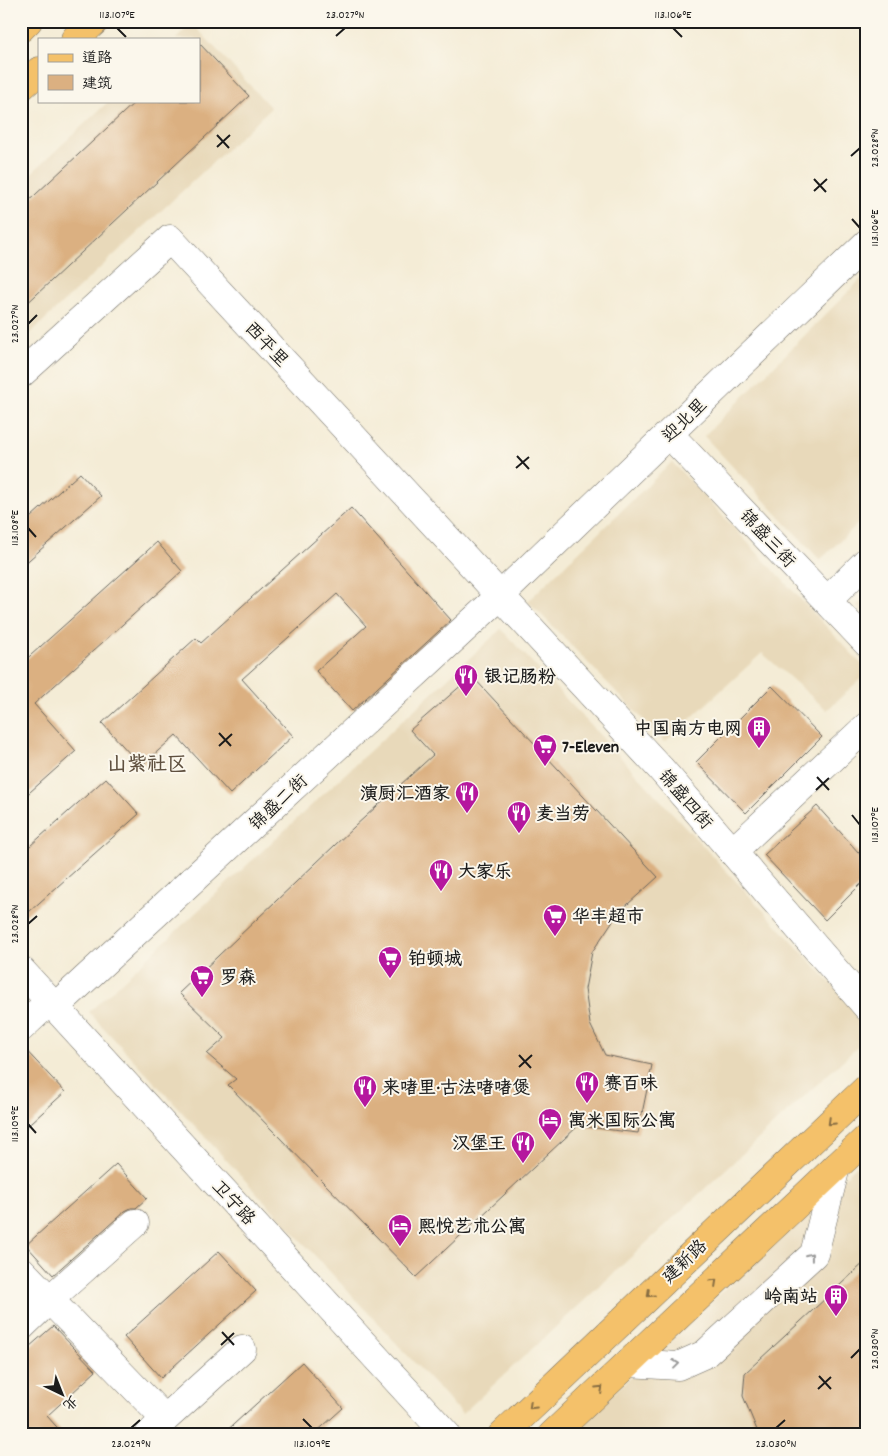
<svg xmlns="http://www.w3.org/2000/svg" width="888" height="1456" viewBox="0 0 888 1456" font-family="Dekko,'LXGW WenKai TC',sans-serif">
<rect width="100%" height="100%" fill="#fbf7ec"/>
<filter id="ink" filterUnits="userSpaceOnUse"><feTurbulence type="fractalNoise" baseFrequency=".02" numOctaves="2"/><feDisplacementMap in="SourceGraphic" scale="10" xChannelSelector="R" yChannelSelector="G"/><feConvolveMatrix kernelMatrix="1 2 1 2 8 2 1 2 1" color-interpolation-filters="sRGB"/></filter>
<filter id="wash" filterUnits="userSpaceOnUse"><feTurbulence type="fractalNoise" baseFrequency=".0096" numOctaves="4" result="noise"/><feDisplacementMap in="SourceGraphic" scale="20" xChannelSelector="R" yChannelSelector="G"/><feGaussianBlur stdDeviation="1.12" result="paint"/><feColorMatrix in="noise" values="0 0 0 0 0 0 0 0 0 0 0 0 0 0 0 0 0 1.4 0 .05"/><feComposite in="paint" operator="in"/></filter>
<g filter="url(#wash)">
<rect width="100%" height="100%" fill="#f4ecd6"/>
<!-- built -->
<path fill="#e8d9ba" d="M192 23 271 108 21 342V183L109 101H199V39H176Z
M867 273V515L820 560 704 436Z
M672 462 867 670V673L827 710 762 653 665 742 528 601Z
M867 595V618L856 606Z
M501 629 867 1022V1038L462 1414 89 1012Z
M867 1156V1435H569Z"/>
<g id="blocks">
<!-- building -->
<path fill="#dbb081" d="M199 43 249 96 21 309V208L136 101H199Z
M80 473 101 496 21 567V526Z
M351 508 451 620 352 711 316 671 366 626 337 594 242 679 293 736 230 794 176 735 141 766 102 723 196 638 201 643Z
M157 542 182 571 34 704 76 751 21 800V664Z
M472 676 658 877 618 913 592 952 585 989 590 1024 605 1055 652 1065 638 1133 578 1126 416 1277 228 1085 236 1079 207 1054 225 1038 179 993 354 827 433 755 410 730Z
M772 686 822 737 746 813 696 762Z
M106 778 139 814 21 919V854Z
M817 806 867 862V878L825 920 764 855Z
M21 1045 65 1092 21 1132Z
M116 1164 147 1198 136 1208H131L125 1211 53 1275 26 1245Z
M219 1251 256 1291 161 1378 124 1337Z
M867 1260V1435H759L743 1396 745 1373Z
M53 1326 96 1371 47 1416 64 1435H21V1354Z
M302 1362 343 1408 313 1435H222Z"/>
</g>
</g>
<g filter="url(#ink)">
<use href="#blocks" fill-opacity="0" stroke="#68655d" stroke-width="1"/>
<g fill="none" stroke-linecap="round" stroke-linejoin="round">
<!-- minor casing -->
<g stroke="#68655d" stroke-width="29">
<path id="minor" d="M21 374 170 239 660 768 867 1007
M669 434 867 643
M827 601 867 561
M732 852 867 726
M21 970 447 1435
M55 1007 500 596 867 243
M21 1028 50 1001
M21 1270 165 1419 149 1435
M21 1327 50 1299 135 1223
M628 1363 678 1366 705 1354 814 1254 836 1167
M165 1419 242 1349"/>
</g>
<!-- major casing -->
<g stroke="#68655d" stroke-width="29">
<path id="major" d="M21 28 28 21
M75 39 95 21
M21 87 39 71
M502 1435 867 1088
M552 1435 867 1138"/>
</g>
<!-- minor -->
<use href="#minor" stroke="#fff" stroke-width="28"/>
<!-- major -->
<use href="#major" stroke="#f4c16a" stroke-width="28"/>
</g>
<!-- one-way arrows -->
<defs><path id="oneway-chevron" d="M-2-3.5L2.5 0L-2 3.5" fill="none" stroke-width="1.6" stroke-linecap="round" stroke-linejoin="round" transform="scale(1.25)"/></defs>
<g stroke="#886e43">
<use href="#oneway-chevron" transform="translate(831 1122) rotate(136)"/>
<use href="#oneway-chevron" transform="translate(714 1282) rotate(-43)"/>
<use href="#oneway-chevron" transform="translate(650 1294) rotate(136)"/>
<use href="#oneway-chevron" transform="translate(600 1389) rotate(-43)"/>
<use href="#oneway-chevron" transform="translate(532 1406) rotate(136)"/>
</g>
<g stroke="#999">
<use href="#oneway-chevron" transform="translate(810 1256) rotate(-52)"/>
<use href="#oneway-chevron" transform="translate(676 1364) rotate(-7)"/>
</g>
</g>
<!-- ticks -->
<path fill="none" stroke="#1c1c1c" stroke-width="2" d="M117 28 126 37M673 28 682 37M336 36 345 28M217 135 229 148M217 147 230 135M851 156 860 148M814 179 826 192M814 191 827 179M852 219 860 228M28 324 37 315M517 456 529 469M516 468 529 457M28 528 36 537M219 733 231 746M219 746 232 734M817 777 829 790M816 790 829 778M852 815 860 825M28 924 37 916M519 1055 531 1068M519 1067 532 1055M28 1124 36 1133M222 1332 234 1345M221 1345 234 1333M851 1358 860 1349M819 1376 831 1389M818 1389 831 1377M303 1419 312 1428M131 1428 140 1420M776 1428 785 1420"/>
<!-- icons -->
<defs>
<g id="restaurant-pin" transform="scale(1.25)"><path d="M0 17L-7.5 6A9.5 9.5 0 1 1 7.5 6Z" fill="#b5179e" stroke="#fbf7ec"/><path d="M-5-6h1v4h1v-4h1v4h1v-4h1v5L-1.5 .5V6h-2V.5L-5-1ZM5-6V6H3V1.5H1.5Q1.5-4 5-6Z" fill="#fff"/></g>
<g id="building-pin" transform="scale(1.25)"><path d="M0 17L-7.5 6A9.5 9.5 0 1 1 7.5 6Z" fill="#b5179e" stroke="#fbf7ec"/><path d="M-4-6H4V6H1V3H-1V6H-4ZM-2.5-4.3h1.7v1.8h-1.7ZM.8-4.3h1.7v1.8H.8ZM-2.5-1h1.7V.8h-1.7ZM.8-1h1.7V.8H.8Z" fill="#fff"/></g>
<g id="supermarket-pin" transform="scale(1.25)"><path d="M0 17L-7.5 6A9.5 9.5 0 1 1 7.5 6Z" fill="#b5179e" stroke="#fbf7ec"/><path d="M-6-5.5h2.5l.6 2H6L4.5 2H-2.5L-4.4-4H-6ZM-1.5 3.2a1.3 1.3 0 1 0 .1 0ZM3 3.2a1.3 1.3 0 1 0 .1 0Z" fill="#fff"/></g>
<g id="hotel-pin" transform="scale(1.25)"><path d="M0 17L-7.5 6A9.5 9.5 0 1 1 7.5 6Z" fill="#b5179e" stroke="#fbf7ec"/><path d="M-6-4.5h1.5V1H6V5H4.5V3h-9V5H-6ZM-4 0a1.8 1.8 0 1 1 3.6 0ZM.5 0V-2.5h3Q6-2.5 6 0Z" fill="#fff"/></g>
</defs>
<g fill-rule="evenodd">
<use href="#restaurant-pin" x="466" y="676"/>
<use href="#building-pin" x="759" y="728"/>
<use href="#supermarket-pin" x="545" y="746"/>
<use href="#restaurant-pin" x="467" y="793"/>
<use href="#restaurant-pin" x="519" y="813"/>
<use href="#restaurant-pin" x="441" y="871"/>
<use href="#supermarket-pin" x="555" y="916"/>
<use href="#supermarket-pin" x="390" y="958"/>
<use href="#supermarket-pin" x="202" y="977"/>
<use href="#restaurant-pin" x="587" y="1083"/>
<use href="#restaurant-pin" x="365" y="1087"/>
<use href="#hotel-pin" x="550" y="1120"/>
<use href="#restaurant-pin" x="523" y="1143"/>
<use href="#hotel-pin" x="400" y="1226"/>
<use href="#building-pin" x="836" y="1296"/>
</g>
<g text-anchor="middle" stroke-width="4" stroke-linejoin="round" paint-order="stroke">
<!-- street labels -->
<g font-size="18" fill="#1c1c1c" stroke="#fbf7ec">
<text transform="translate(267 344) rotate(47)" y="6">西平里</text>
<text transform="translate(684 420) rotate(-44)" y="6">迎北里</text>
<text transform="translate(768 538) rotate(47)" y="6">锦盛三街</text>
<text transform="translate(686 799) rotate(49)" y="6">锦盛四街</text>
<text transform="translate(278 802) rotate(-43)" y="6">锦盛二街</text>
<text transform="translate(234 1202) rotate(47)" y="6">卫宁路</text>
<text transform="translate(684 1261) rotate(-44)" y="6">建新路</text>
</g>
<!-- poi labels -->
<g font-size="18" font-weight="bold" fill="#1c1c1c" stroke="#fbf7ec" text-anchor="start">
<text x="484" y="682">银记肠粉</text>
<text x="742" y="734" text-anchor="end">中国南方电网</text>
<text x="562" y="752">7-Eleven</text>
<text x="450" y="799" text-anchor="end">演厨汇酒家</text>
<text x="536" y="819">麦当劳</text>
<text x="458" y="877">大家乐</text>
<text x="572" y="922">华丰超市</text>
<text x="408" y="964">铂顿城</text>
<text x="220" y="983">罗森</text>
<text x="604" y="1089">赛百味</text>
<text x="382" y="1093">来啫里·古法啫啫煲</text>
<text x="568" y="1126">寓米国际公寓</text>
<text x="506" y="1149" text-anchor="end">汉堡王</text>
<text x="418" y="1232">熙悦艺术公寓</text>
<text x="818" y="1302" text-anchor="end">岭南站</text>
</g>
<!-- quarter labels -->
<g font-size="20" font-weight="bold" fill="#5f503f" stroke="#fbf7ec">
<text x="147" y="770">山紫社区</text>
</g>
</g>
<!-- margin -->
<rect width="888" height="1456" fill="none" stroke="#fbf7ec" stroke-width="55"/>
<!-- legend -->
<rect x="38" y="38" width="162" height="65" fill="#fbf7ec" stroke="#a29f99"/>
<rect x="48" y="54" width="25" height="8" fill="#f4c16a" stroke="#a29f99"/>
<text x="82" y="62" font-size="15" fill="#1c1c1c">道路</text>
<rect x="48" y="75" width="25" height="15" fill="#dbb081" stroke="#a29f99"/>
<text x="82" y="88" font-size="15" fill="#1c1c1c">建筑</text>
<!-- north arrow -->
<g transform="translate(62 1394) rotate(137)" stroke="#fbf7ec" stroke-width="4" paint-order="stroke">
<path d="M0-4L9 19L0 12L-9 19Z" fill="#1c1c1c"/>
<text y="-8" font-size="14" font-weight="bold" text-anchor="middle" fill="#1c1c1c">北</text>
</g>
<rect x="28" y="28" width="832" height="1400" fill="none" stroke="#1c1c1c" stroke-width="2"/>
<g font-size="12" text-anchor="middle" fill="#1c1c1c">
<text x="117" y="18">113.107°E</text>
<text x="345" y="18">23.027°N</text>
<text x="673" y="18">113.106°E</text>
<text transform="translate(874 148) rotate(-90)" y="4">23.028°N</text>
<text transform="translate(874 228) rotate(-90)" y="4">113.106°E</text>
<text transform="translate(14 324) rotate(-90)" y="4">23.027°N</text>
<text transform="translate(14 528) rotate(-90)" y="4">113.108°E</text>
<text transform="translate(874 825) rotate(-90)" y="4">113.107°E</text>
<text transform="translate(14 924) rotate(-90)" y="4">23.028°N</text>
<text transform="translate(14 1124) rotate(-90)" y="4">113.109°E</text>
<text transform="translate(874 1349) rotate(-90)" y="4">23.030°N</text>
<text x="131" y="1447">23.029°N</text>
<text x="312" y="1447">113.109°E</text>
<text x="776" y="1447">23.030°N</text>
</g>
</svg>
